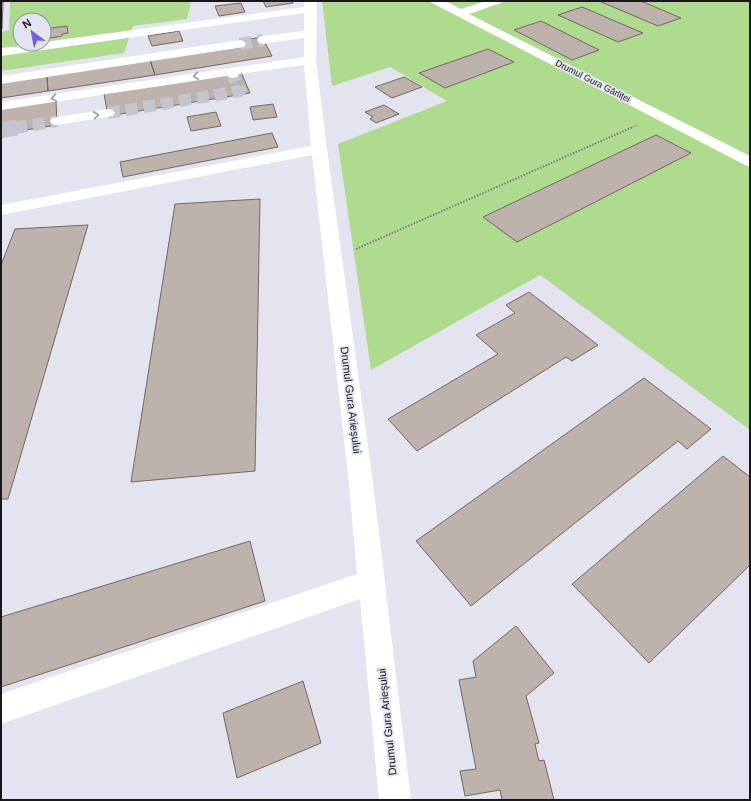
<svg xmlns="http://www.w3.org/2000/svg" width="751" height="801" viewBox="0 0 751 801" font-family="Helvetica,sans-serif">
<rect width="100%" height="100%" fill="#e4e4f0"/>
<!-- green -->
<path fill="#afdb8f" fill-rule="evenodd" d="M10 1H199L191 2 187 19 133 26 124 53 1 71V32L9 30ZM20 20H44V44H20Z
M322 1H750V430L540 275 371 370 338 144 447 101 390 67 332 86Z"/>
<!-- building -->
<path fill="#beb3ac" stroke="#736862" d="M263 1H292L293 3 266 7Z
M599 1H641L681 18 658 26Z
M1 2H3L2 29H1Z
M241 3 245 12 219 16 215 6Z
M582 7 643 33 618 42 558 15Z
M541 21 599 50 572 60 514 30Z
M67 26 68 33 62 34V36L44 39V29Z
M179 31 183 41 152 46 148 36Z
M262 37 272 56 155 75 150 60 238 41Z
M488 49 514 62 445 88 419 73Z
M150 60 155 75 48 91 47 76Z
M241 72 250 93 108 116 104 94Z
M47 76 48 91 1 98V83Z
M404 77 422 87 392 98 375 87Z
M56 101 57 125 1 134V109Z
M273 104 277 117 253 120 250 107Z
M384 105 399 114 376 123 370 119 373 117 365 112Z
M216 112 221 126 191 131 187 117Z
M272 133 278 147 123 177 120 162Z
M656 135 691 153 517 242 483 217Z
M260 199 255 471 131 482 175 204Z
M88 225 8 499H1V265L15 229Z
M529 292 598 345 572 361 566 357 417 451 388 419 498 354 476 335 515 313 506 305Z
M644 378 711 429 687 449 678 441 471 606 416 541Z
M723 456 750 477V565L649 663 572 584Z
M250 541 265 601 1 687V617Z
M516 626 554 673 526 696 539 743 535 744 539 761 544 760 554 800H502L500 790 465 796 460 771 476 769 459 680 476 677 473 661Z
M303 681 321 743 237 778 223 713Z"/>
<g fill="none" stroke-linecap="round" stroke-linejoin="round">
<!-- minor-tunnel-far1 -->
<path stroke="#c5c5d0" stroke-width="12" stroke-dasharray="12 6" stroke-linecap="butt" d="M240 44 263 40
M108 113 240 91 232 74
M15 128 57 121"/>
<!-- minor-tunnel -->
<path stroke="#c5c5d0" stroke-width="16" stroke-dasharray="16 8" stroke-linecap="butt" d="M1 130 22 127"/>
<!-- path-far1 -->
<path stroke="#7e7e86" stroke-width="1.5" stroke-dasharray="1 1" stroke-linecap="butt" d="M631 128 637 125"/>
<!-- path -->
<path stroke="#7e7e86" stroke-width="2" stroke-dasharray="1.5 1.5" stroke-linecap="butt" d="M356 249 633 127"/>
<!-- minor -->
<path fill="#fff" fill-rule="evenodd" d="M304 1H316L317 9 316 60 327 149 372 475 411 800H379L360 599 1 724V694L357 574 348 475 312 155 1 215V205L311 146 304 65 239 74 237 77 232 78 227 76 1 110V102L304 57V38L263 44 259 43 257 40 259 37 263 36 304 31V13L1 56V48L44 44V42L304 7Z
M430 1H445L461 9 486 1H503L501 3 469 14 750 156V167L745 165 432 3Z
M240 40 244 41 246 44 244 47 1 84V76Z
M108 109 113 110 115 113 113 116 57 125 52 124 50 121 52 118 57 117Z"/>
</g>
<!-- one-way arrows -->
<defs><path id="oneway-chevron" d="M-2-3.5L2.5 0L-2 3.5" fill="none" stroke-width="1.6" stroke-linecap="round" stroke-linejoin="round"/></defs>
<g stroke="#979799">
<use href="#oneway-chevron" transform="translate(196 76) rotate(171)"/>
<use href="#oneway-chevron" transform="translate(54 98) rotate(171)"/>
<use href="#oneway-chevron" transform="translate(96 115) rotate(-9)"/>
</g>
<g text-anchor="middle" stroke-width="3.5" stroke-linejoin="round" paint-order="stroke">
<!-- far-street labels -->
<g font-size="9" fill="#18181c" stroke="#e4e4f0">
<text transform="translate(593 81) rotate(27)" y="3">Drumul Gura Gârliței</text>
</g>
<!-- street labels -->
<g font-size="11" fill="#18181c" stroke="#e4e4f0">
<text transform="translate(351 400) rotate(83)" y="4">Drumul Gura Arieșului</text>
<text transform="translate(387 722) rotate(-96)" y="4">Drumul Gura Arieșului</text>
</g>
</g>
<!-- border -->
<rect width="751" height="801" fill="none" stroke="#18181c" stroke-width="4"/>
<!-- north arrow -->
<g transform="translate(32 32) rotate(328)"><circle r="19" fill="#e4e4f0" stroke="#92929b"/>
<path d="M0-3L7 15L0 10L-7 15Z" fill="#7360da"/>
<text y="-6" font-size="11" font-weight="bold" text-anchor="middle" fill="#18181c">N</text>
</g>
</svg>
